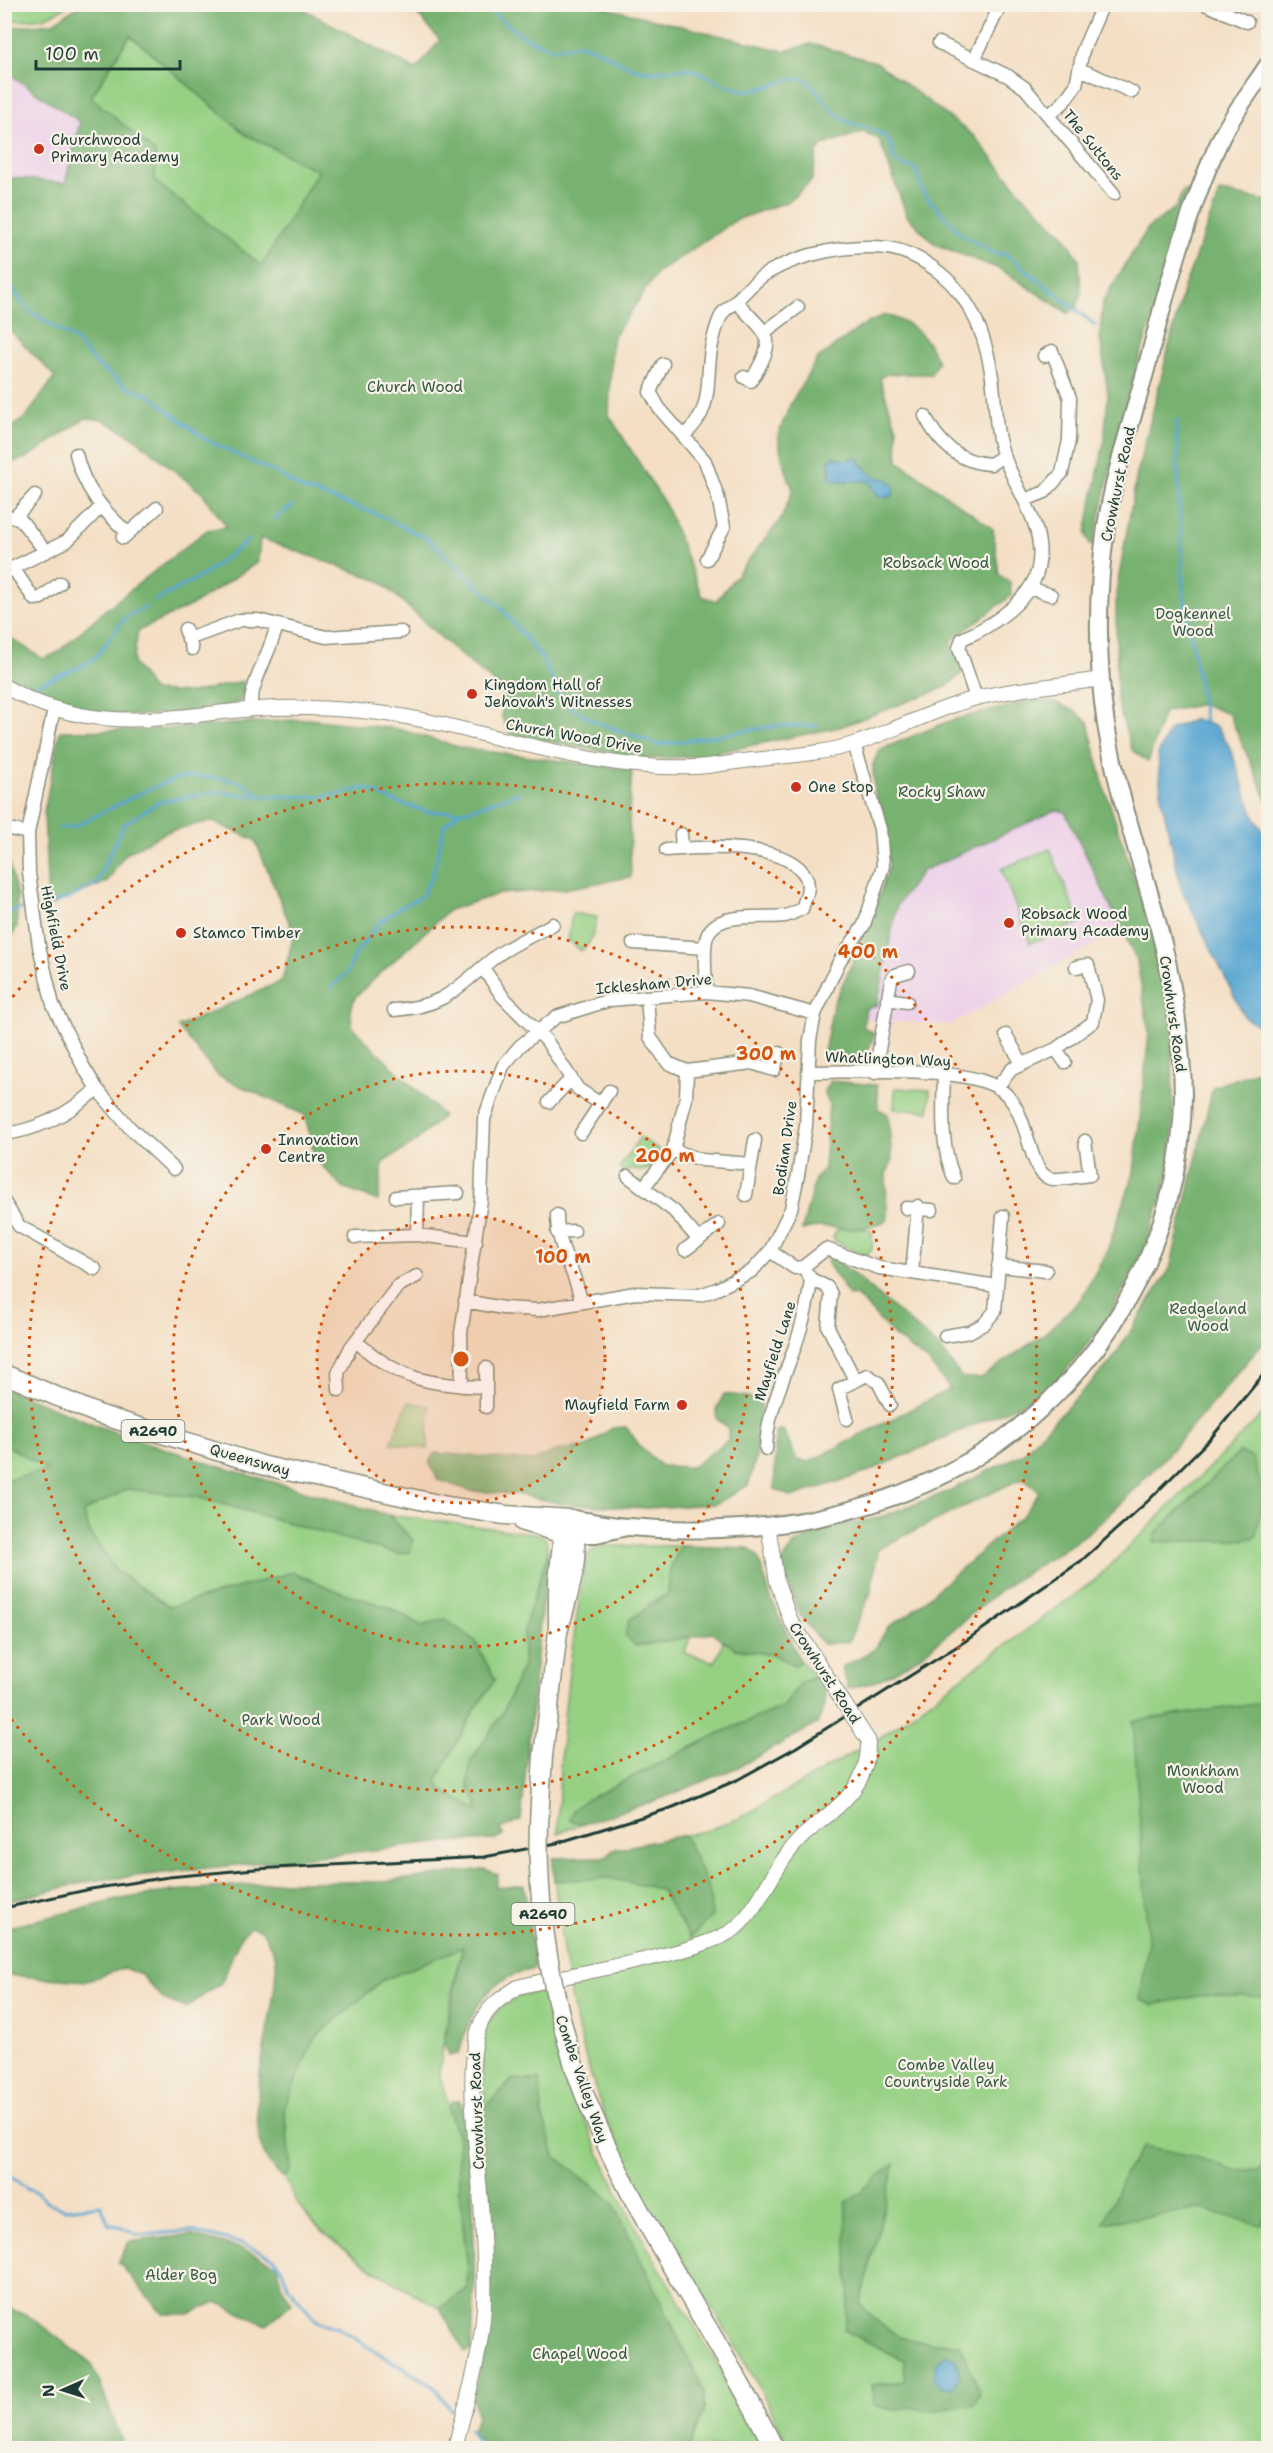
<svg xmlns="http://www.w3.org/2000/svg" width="1273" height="2453" viewBox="0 0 1273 2453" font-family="'Shantell Sans',sans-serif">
<rect width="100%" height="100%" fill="#f7f3e8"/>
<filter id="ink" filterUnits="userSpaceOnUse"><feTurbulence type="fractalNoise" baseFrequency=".0167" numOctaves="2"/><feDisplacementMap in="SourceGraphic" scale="12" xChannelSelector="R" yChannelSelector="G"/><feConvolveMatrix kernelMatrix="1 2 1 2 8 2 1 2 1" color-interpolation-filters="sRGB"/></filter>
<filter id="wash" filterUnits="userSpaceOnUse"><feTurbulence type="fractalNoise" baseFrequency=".008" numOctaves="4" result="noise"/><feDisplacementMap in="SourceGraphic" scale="24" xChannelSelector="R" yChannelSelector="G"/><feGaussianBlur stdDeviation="1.35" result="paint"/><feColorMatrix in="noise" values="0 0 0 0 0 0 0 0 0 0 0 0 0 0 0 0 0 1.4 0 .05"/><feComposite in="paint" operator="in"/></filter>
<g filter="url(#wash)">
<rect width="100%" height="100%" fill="#f4dfc5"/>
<!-- built -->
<path fill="#edd0e9" d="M4 71 80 122 65 183 5 177Z
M1063 801 1137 937 1102 940 950 1025 893 1021 887 1048 874 1046 878 1020 864 1019 873 973 899 893 956 839Z"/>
<!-- green -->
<path fill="#95d083" stroke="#5a865c" stroke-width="1.5" d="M5 5V4L70 5 44 18 5 22Z
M130 35 245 134 319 171 262 266 155 181 91 97Z
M1050 849 1080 923 1030 943 1001 869Z
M572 913 597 917C595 930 593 942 581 951L568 940Z
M895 1088 930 1090 929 1111 894 1109Z
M640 1137 661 1151 649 1169 640 1171 631 1168 627 1173 619 1168Z
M841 1224 872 1231V1250L869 1251 868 1255 858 1253 834 1240 833 1237Z
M408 1402 429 1406 428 1449 391 1443Z
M1268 1409V2448H789C756 2373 708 2302 665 2232 653 2211 638 2191 628 2169 580 2071 561 1966 553 1858L607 1857 613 1850 709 1830 740 1818 879 1738 1096 1579Z
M5 1444 49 1470 5 1480Z
M127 1489 197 1497 398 1554 413 1540 388 1515 539 1534 546 1539 548 1552 524 1629 523 1665 503 1712 470 1763 468 1786 477 1802 478 1811 441 1790 437 1779 475 1709 495 1680 475 1641 445 1619 422 1626 390 1608 334 1590 293 1572 170 1607 117 1573 90 1533 83 1512Z
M603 1546H681L670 1568 668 1594 649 1604 636 1646 690 1637 685 1653 715 1662 723 1641 736 1649 775 1655 794 1666 800 1661 817 1676 800 1683 784 1706 720 1733 584 1801 570 1820 583 1824 558 1833C558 1741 571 1649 586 1558L591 1551Z
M463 1946 451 1997 439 2073 458 2138 459 2190 468 2268 467 2289 440 2308C398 2286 323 2242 297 2203 292 2195 289 2186 285 2178L291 2169 284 2108 314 2039 381 1981Z
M542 1990C560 2064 586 2130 621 2198 664 2284 722 2362 763 2448H689L704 2410V2392L613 2202 555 2156 542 2115 539 2080H512L485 2107C481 2048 470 2005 542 1990Z"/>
<!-- forest -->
<path fill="#78b271" stroke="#4c7852" stroke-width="1.5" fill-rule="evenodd" d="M590 4 784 51 811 44 876 62 974 136 1022 194 1064 235 1079 259 1081 294 1077 307 1068 313 1000 269 935 244 907 216 879 139 863 132 823 145 817 152 812 180 789 201 736 220 657 273 612 339 609 415 666 506 702 596 716 601 781 519 793 490 782 458 778 435 790 405 817 359 862 326 885 315C913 322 926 335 938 362L931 374H886L880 379 897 429 898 461 993 529 999 575 1010 582 1011 596 951 641 963 672 946 687 840 727 700 756 645 759 510 734 502 717V689L459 654 380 581 260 538 258 562 194 604 138 631 133 663 153 691 191 693 243 681 244 690 239 703C196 710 147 719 104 714 69 709 34 692 5 675L4 634 43 659 57 653 105 610 207 530 227 527 203 494 132 436 103 420 86 418 28 457 5 465V432L26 417 55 377 5 325V177L65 183 80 122 5 71V28L53 23 80 5H296L416 70 440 40 409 5ZM130 35 245 134 318 171 262 266 155 181V152L91 97Z
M1188 190 1191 194 1130 389 1093 545H1090L1086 533 1104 442 1108 394 1100 337 1103 301 1148 228 1176 207 1183 191Z
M1220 192 1268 201V802L1229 714 1203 704 1164 712 1148 762 1132 750 1117 701 1116 593 1137 474 1184 287Z
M1034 700 1057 703 1075 711 1088 722 1103 784 1156 943 1172 1024 1173 1126 1171 1161 1161 1200 1143 1252 1107 1320 1048 1392 865 1473 791 1497 775 1489V1431L783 1430 797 1460 809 1462 950 1389 929 1362 896 1338 856 1295 849 1296 827 1262 831 1255 939 1347 962 1378H981L1044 1334 1080 1300 1106 1254 1134 1173 1149 1033 1137 961 1065 812 1056 810 922 871 897 905 877 1006 866 1008 863 1027 875 1034 863 1061 823 1058 833 1005 866 933 889 866 885 824 874 789 873 765 879 750 952 720Z
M308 719 398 729 462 748 632 770 629 814 631 877 564 889 499 894 449 910 356 996 350 1010 353 1028 443 1116 412 1145 383 1162 378 1201 343 1188 315 1158 305 1115 218 1076 178 1027 282 981 294 934 255 840 211 821 166 832 125 854 107 882 48 907 44 812 60 731 144 730Z
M4 844 17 896V926L5 950Z
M1268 1067V1337C1214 1401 1160 1468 1097 1525 1068 1551 1024 1571 992 1597 953 1628 899 1683 848 1688L842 1667 875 1649 888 1627 909 1614 1023 1515 1039 1492 1026 1480H1018L878 1549 871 1592 848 1642 823 1644 800 1615 781 1565 792 1546 828 1527 875 1519 947 1492 1022 1454 1111 1362 1170 1269 1213 1087Z
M830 1081 877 1085 878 1109 888 1114 892 1162 886 1174 887 1220C849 1239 836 1220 802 1230L815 1179 824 1168 829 1104 824 1091Z
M5 1388 103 1428 214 1465 388 1515 413 1540 410 1552 398 1554 197 1497 127 1489 83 1512 90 1533 117 1572 170 1607 293 1572 334 1590 390 1608 422 1626 445 1619 475 1641 495 1680 475 1709 437 1779 441 1790 478 1811 477 1802 468 1786 470 1763 503 1712 523 1665 524 1629 548 1552 549 1560 542 1602 521 1820 500 1829 504 1835 494 1840 448 1842 90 1881 5 1902V1480L48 1470 5 1444Z
M724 1394 749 1397 761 1404 756 1458 748 1485 716 1504 647 1508 563 1504 516 1494 471 1491 438 1480 429 1462 435 1453 533 1461 555 1451 587 1446 612 1428 626 1427 640 1446 661 1466 692 1467 728 1440V1428L717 1419 716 1410Z
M1240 1452 1253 1458 1263 1493 1256 1537 1242 1540 1154 1542 1157 1532Z
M681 1546 748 1548 758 1557 772 1601 800 1661 794 1666 775 1655 736 1649 712 1633 636 1646 625 1635 629 1620 668 1594 670 1568Z
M817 1676 825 1686V1705L817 1724 738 1767 663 1798 583 1824 570 1820 573 1810 584 1801 720 1733 784 1706 800 1683Z
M1268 1702V1997L1204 1995 1152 2005 1140 2000 1148 1941 1133 1721Z
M684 1835 709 1889 712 1916 690 1938 660 1889 608 1878 554 1881 553 1858 607 1857 613 1850Z
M484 1869 498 1875 496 1888 524 1885 535 1969C487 1977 470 2011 459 2054L449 2055 444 2044 463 1947 381 1981 314 2039 284 2108 291 2169 285 2178C231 2148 272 2031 275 1982 275 1975 277 1966 276 1959 274 1950 266 1939 262 1930L251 1927 241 1936 221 1983 186 2008 163 1999 141 1975 124 1968 87 1981 5 1975V1928L121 1899 174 1891 281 1882H384Z
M512 2080H540L542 2115 555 2156 613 2202 704 2392V2410L689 2448H486L472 2432 477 2416 473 2396 489 2330V2222L481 2129 485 2107Z
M452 2101H460C469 2125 469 2149 471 2174 475 2233 476 2291 471 2350L465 2352 440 2308 467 2289 468 2268 459 2190 458 2138 448 2108Z
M1144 2146 1193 2156 1235 2171 1259 2170 1268 2156V2213L1261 2225 1200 2209 1103 2223 1126 2171Z
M895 2163 860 2304C892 2341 914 2343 960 2344L980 2392 975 2404 931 2411 909 2407 892 2410 874 2405 872 2385 904 2381 906 2361 844 2330C854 2288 844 2246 846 2203Z
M191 2235 242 2249 277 2265 283 2289 292 2303 266 2325 217 2302 189 2314H163L118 2262 129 2242Z
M5 2306 33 2319 92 2364 125 2448H5Z"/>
<!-- water -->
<path fill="#59a6d2" stroke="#3c7283" stroke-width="1.5" d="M834 457 846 460 856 457 874 477 887 479 894 486 893 495 888 498 878 496 869 481H842L830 479 829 460Z
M1195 719 1217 727 1230 747 1254 817 1268 838V1026L1262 1027 1245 1018 1181 888 1161 797 1158 754 1170 729Z
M946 2354 956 2360 959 2376 953 2388 941 2386 934 2379 936 2364Z"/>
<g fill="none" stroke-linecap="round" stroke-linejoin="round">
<!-- stream -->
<path stroke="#59a6d2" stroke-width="3" d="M482 4C503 21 525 42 552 48 564 50 572 41 587 46 608 53 625 69 647 71 660 73 675 67 688 69 707 73 724 88 744 90 765 93 787 74 807 80 820 92 829 111 845 120 859 128 872 126 884 136 903 151 880 164 915 168L924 194 961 234 993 253 1006 254 1095 325
M4 277 28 310 75 340 97 365 129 388 149 395 206 440 278 474 300 488 379 515 428 539 502 609 542 659 565 704 596 722 659 745 775 726H817
M1176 420 1183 588 1205 722
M274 519 292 506
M155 601 203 575 249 540
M38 684 80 667 95 658 125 618 146 607
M59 828 73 827C103 814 153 783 182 778 203 775 247 777 259 796
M41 905 70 898 96 884 124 824 159 802 216 792 259 796 325 797 365 788 391 800 428 812 464 811 519 793
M4 913 26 908
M330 988 348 972 354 956 379 923 402 906 421 897 433 875 444 825 458 813
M4 2172 27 2188 37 2192 46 2202 65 2209 101 2205 109 2225 119 2226 139 2235 191 2231 246 2245 274 2259 284 2272 288 2287 317 2321 338 2328 434 2387 451 2410
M469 2429 480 2448"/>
</g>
</g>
<g filter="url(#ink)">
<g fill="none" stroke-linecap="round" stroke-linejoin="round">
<!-- minor casing -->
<g stroke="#8a8e7c" stroke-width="15">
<path id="minor" d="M1205 4 1247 22
M939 43 1008 76 1025 88 1114 194
M974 60 998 10
M1080 69 1132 92
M1049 115 1063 103 1076 85 1083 50 1103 4
M736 301C767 337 780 333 751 381L744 377
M766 331 798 307
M663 364 650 392 659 408 705 461 718 497 724 527 707 559
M925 416C938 443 960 463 991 464L1003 456
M683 436C718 407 703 377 713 340 715 332 718 321 722 314 725 309 731 306 735 302 746 291 756 279 769 272 802 253 850 244 888 248 908 251 925 261 940 273 976 302 990 349 994 394 996 415 996 436 1004 456 1016 490 1044 524 1039 562 1036 598 992 626 962 639L959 648 976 698
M76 454C84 488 102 510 128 533
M1025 500 1045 492 1062 473 1069 440 1070 398 1052 351 1044 356
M4 516 19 518 46 552
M16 516 35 495
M123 538 157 508
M13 568 34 599 41 598 60 583
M4 572 67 541 101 507
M1030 588 1051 595
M185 629 192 649
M188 639 240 620H258L326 637 401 632
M54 709 28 833 29 873 39 946 53 1005 83 1066 97 1089 130 1128 174 1169
M250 710C251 681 270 654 277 625
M4 828 28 833
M681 834 682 849
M666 850C700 847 787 841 806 877 811 888 805 899 802 909 796 911 791 915 785 916 762 919 712 909 706 940 703 956 706 975 706 992
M633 943 705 948
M483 968 503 997 546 1040 578 1089 601 1104
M647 997 650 1037 668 1063 687 1071 752 1063 774 1070 779 1053
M887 999 907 1002
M394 1010C447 1006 456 988 495 957 512 944 534 935 553 924
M1006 1035 1022 1064
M1056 1049 1065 1062
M808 1072C857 1072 953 1065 995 1086 1034 1106 1024 1176 1053 1179 1064 1180 1078 1176 1090 1175L1085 1141
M875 1073 891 980 895 975 909 971
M944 1074C943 1109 940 1145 954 1178
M997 1087 1012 1069 1056 1049 1093 1022 1097 1000 1088 965 1076 967
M549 1102 571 1079
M581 1133 609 1091
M4 1134C40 1130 71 1112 97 1089
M673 1150 702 1160 751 1164
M628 1176 674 1211 699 1240
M643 1188 673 1150 686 1098 687 1071
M746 1195 755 1140
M396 1197 458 1193
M4 1202 19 1226 95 1269
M906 1208 932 1210
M557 1215C557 1249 575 1269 581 1301
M557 1232 574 1231
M417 1235 418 1196
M355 1237 417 1235 476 1242
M685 1250 719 1224
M998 1266 1046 1271
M803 1267 826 1249 879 1268 997 1286
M912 1273 918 1206
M811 1279 827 1287 831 1294 828 1327 855 1380
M465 1301 503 1308 538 1310 635 1293 700 1295 717 1289 752 1271 770 1251 791 1209 798 1175 806 1126 810 1040 815 1014 839 962 864 925 883 866 880 829 854 744
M945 1336 969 1332 984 1324 995 1311 1003 1216
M356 1341C398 1380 430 1385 486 1387
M486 1368V1407
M462 1386 461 1333 481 1200 484 1119 503 1066 520 1046 556 1017 610 1000 706 992 749 996 815 1014
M339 1390 338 1373 351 1347 398 1286 417 1276
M847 1419 839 1389 867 1375 878 1382 890 1405
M766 1449C767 1417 779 1390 790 1360 800 1334 808 1307 811 1279L803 1267 795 1268 770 1251"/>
</g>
<!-- tertiary casing -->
<g stroke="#8a8e7c" stroke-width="16">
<path id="tertiary" d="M4 686C110 748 196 704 307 708 350 709 394 713 436 723 520 742 608 771 696 767 714 766 733 762 752 760 787 756 823 754 857 743 896 730 933 710 973 699 1014 688 1058 686 1101 679
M768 1525 777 1582 790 1619 833 1686
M455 2448C466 2402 482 2354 484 2306 485 2277 484 2248 482 2219 480 2170 460 2058 484 2017 492 2003 506 1995 518 1987 564 1974 709 1954 738 1926 764 1900 775 1863 802 1837 835 1807 870 1790 868 1740"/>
</g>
<!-- secondary casing -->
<g stroke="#8a8e7c" stroke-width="20">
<path id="secondary" d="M627 1527 596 1534H563L571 1519C591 1521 610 1526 629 1527 685 1532 756 1530 812 1519 980 1486 1107 1384 1162 1221 1179 1170 1187 1112 1181 1059 1178 1021 1172 981 1163 944 1142 857 1107 772 1101 681 1097 631 1099 577 1106 527 1114 472 1135 412 1149 358 1168 284 1189 207 1221 138 1234 112 1253 88 1268 65"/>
</g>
<!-- primary casing -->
<g stroke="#8a8e7c" stroke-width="21">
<path id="primary" d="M4 1374 98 1414 265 1466 447 1506 505 1515 571 1519C583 1558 568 1595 558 1632
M523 1522 563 1534 558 1581V1632L543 1756
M575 2069C623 2206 711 2320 774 2448"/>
</g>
<!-- minor -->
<use href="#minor" stroke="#fff" stroke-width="12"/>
<!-- tertiary -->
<use href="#tertiary" stroke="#fff" stroke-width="14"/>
<!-- secondary -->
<use href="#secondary" stroke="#fff" stroke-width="16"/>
<!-- primary -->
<use href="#primary" stroke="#fff" stroke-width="18"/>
<!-- rail -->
<path stroke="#1f3d34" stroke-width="3" d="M4 1908 91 1889 169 1877 255 1869 484 1857 557 1843 671 1808 737 1780 795 1748 964 1642 1081 1561 1148 1501 1211 1438 1268 1369"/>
<!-- tertiary-bridge casing -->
<g stroke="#8a8e7c" stroke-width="16" stroke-linecap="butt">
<path id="tertiary-bridge" d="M833 1686 868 1740"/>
</g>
<!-- primary-bridge casing -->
<g stroke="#8a8e7c" stroke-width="21" stroke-linecap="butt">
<path id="primary-bridge" d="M543 1756C541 1792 537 1829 539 1866 541 1935 555 2003 575 2069"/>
</g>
<!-- tertiary-bridge -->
<use href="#tertiary-bridge" stroke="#fff" stroke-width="14"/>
<!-- primary-bridge -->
<use href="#primary-bridge" stroke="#fff" stroke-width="18"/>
</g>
</g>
<!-- distance rings -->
<circle cx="461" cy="1359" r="144" fill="#d45610" fill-opacity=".12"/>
<g fill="none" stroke="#d45610" stroke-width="3" stroke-dasharray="3 6">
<circle cx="461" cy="1359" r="144"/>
<circle cx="461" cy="1359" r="288"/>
<circle cx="461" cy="1359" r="432"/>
<path d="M7 1004A576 576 0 1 1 7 1714"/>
</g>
<!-- markers -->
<g fill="#c8321e" stroke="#f7f3e8" stroke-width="2">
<circle cx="39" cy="149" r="6"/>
<circle cx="472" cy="694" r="6"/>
<circle cx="796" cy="787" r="6"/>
<circle cx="1009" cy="923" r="6"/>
<circle cx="181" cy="933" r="6"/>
<circle cx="266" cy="1149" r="6"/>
<circle cx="682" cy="1405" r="6"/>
</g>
<g text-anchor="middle" stroke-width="4.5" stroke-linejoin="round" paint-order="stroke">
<!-- shield labels -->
<g fill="#f7f3e8" stroke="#60746a" stroke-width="1.5">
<rect x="121.5" y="1420" width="63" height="22" rx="4.5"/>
<rect x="511.5" y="1903" width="63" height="22" rx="4.5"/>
</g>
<g font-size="14" font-weight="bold" fill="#1f3d34">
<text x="153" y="1436">A2690</text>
<text x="543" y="1919">A2690</text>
</g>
<!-- poi labels -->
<g font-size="15" fill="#1f3d34" stroke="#f7f3e8" text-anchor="start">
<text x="51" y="145">Churchwood<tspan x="51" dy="17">Primary Academy</tspan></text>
<text x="484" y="690">Kingdom Hall of<tspan x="484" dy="17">Jehovah's Witnesses</tspan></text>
<text x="808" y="792">One Stop</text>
<text x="1021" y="919">Robsack Wood<tspan x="1021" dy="17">Primary Academy</tspan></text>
<text x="193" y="938">Stamco Timber</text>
<text x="278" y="1145">Innovation<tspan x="278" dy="17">Centre</tspan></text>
<text x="670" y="1410" text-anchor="end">Mayfield Farm</text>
</g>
<!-- street labels -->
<g font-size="15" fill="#1f3d34" stroke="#f7f3e8">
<text transform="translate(1093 145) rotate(51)" y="5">The Suttons</text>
<text transform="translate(1118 484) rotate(-78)" y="5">Crowhurst Road</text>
<text transform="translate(574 736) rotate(10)" y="5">Church Wood Drive</text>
<text transform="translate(56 938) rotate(79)" y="5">Highfield Drive</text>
<text transform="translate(654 984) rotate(-5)" y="5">Icklesham Drive</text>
<text transform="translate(1173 1014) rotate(82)" y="5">Crowhurst Road</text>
<text transform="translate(888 1059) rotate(2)" y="5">Whatlington Way</text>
<text transform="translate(785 1148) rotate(-82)" y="5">Bodiam Drive</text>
<text transform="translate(775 1351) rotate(-72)" y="5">Mayfield Lane</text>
<text transform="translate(250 1460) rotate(16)" y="5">Queensway</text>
<text transform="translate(825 1673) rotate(57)" y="5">Crowhurst Road</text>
<text transform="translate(582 2079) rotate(71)" y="5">Combe Valley Way</text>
<text transform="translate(477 2111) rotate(-92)" y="5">Crowhurst Road</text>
</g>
<!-- park labels -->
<g font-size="15" fill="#375a44" stroke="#f7f3e8">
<text x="415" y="392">Church Wood</text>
<text x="936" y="568">Robsack Wood</text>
<text x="1193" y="619">Dogkennel<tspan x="1193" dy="17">Wood</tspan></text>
<text x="942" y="797">Rocky Shaw</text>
<text x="1208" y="1314">Redgeland<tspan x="1208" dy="17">Wood</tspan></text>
<text x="281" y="1725">Park Wood</text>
<text x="1203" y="1776">Monkham<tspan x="1203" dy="17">Wood</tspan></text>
<text x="946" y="2070">Combe Valley<tspan x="946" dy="17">Countryside Park</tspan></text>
<text x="181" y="2280">Alder Bog</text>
<text x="580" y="2359">Chapel Wood</text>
</g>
</g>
<circle cx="461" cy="1359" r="9" fill="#d45610" stroke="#f7f3e8" stroke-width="3"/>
<g font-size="18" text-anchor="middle" font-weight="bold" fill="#d45610" stroke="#f7f3e8" stroke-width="4.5" stroke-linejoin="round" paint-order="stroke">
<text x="868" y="958">400 m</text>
<text x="766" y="1060">300 m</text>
<text x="665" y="1162">200 m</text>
<text x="563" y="1263">100 m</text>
</g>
<!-- margin -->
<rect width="1273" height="2453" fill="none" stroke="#f7f3e8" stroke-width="24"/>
<!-- north arrow -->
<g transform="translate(63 2390) rotate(267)" stroke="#f7f3e8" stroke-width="4.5" paint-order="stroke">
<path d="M0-4.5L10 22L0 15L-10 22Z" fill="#1f3d34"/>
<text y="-9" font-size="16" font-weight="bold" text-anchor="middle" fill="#1f3d34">N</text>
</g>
<!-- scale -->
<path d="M36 60v9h144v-9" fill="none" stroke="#1f3d34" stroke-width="3"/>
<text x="45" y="60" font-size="18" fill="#1f3d34" stroke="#f7f3e8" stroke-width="4.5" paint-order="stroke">100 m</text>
</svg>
